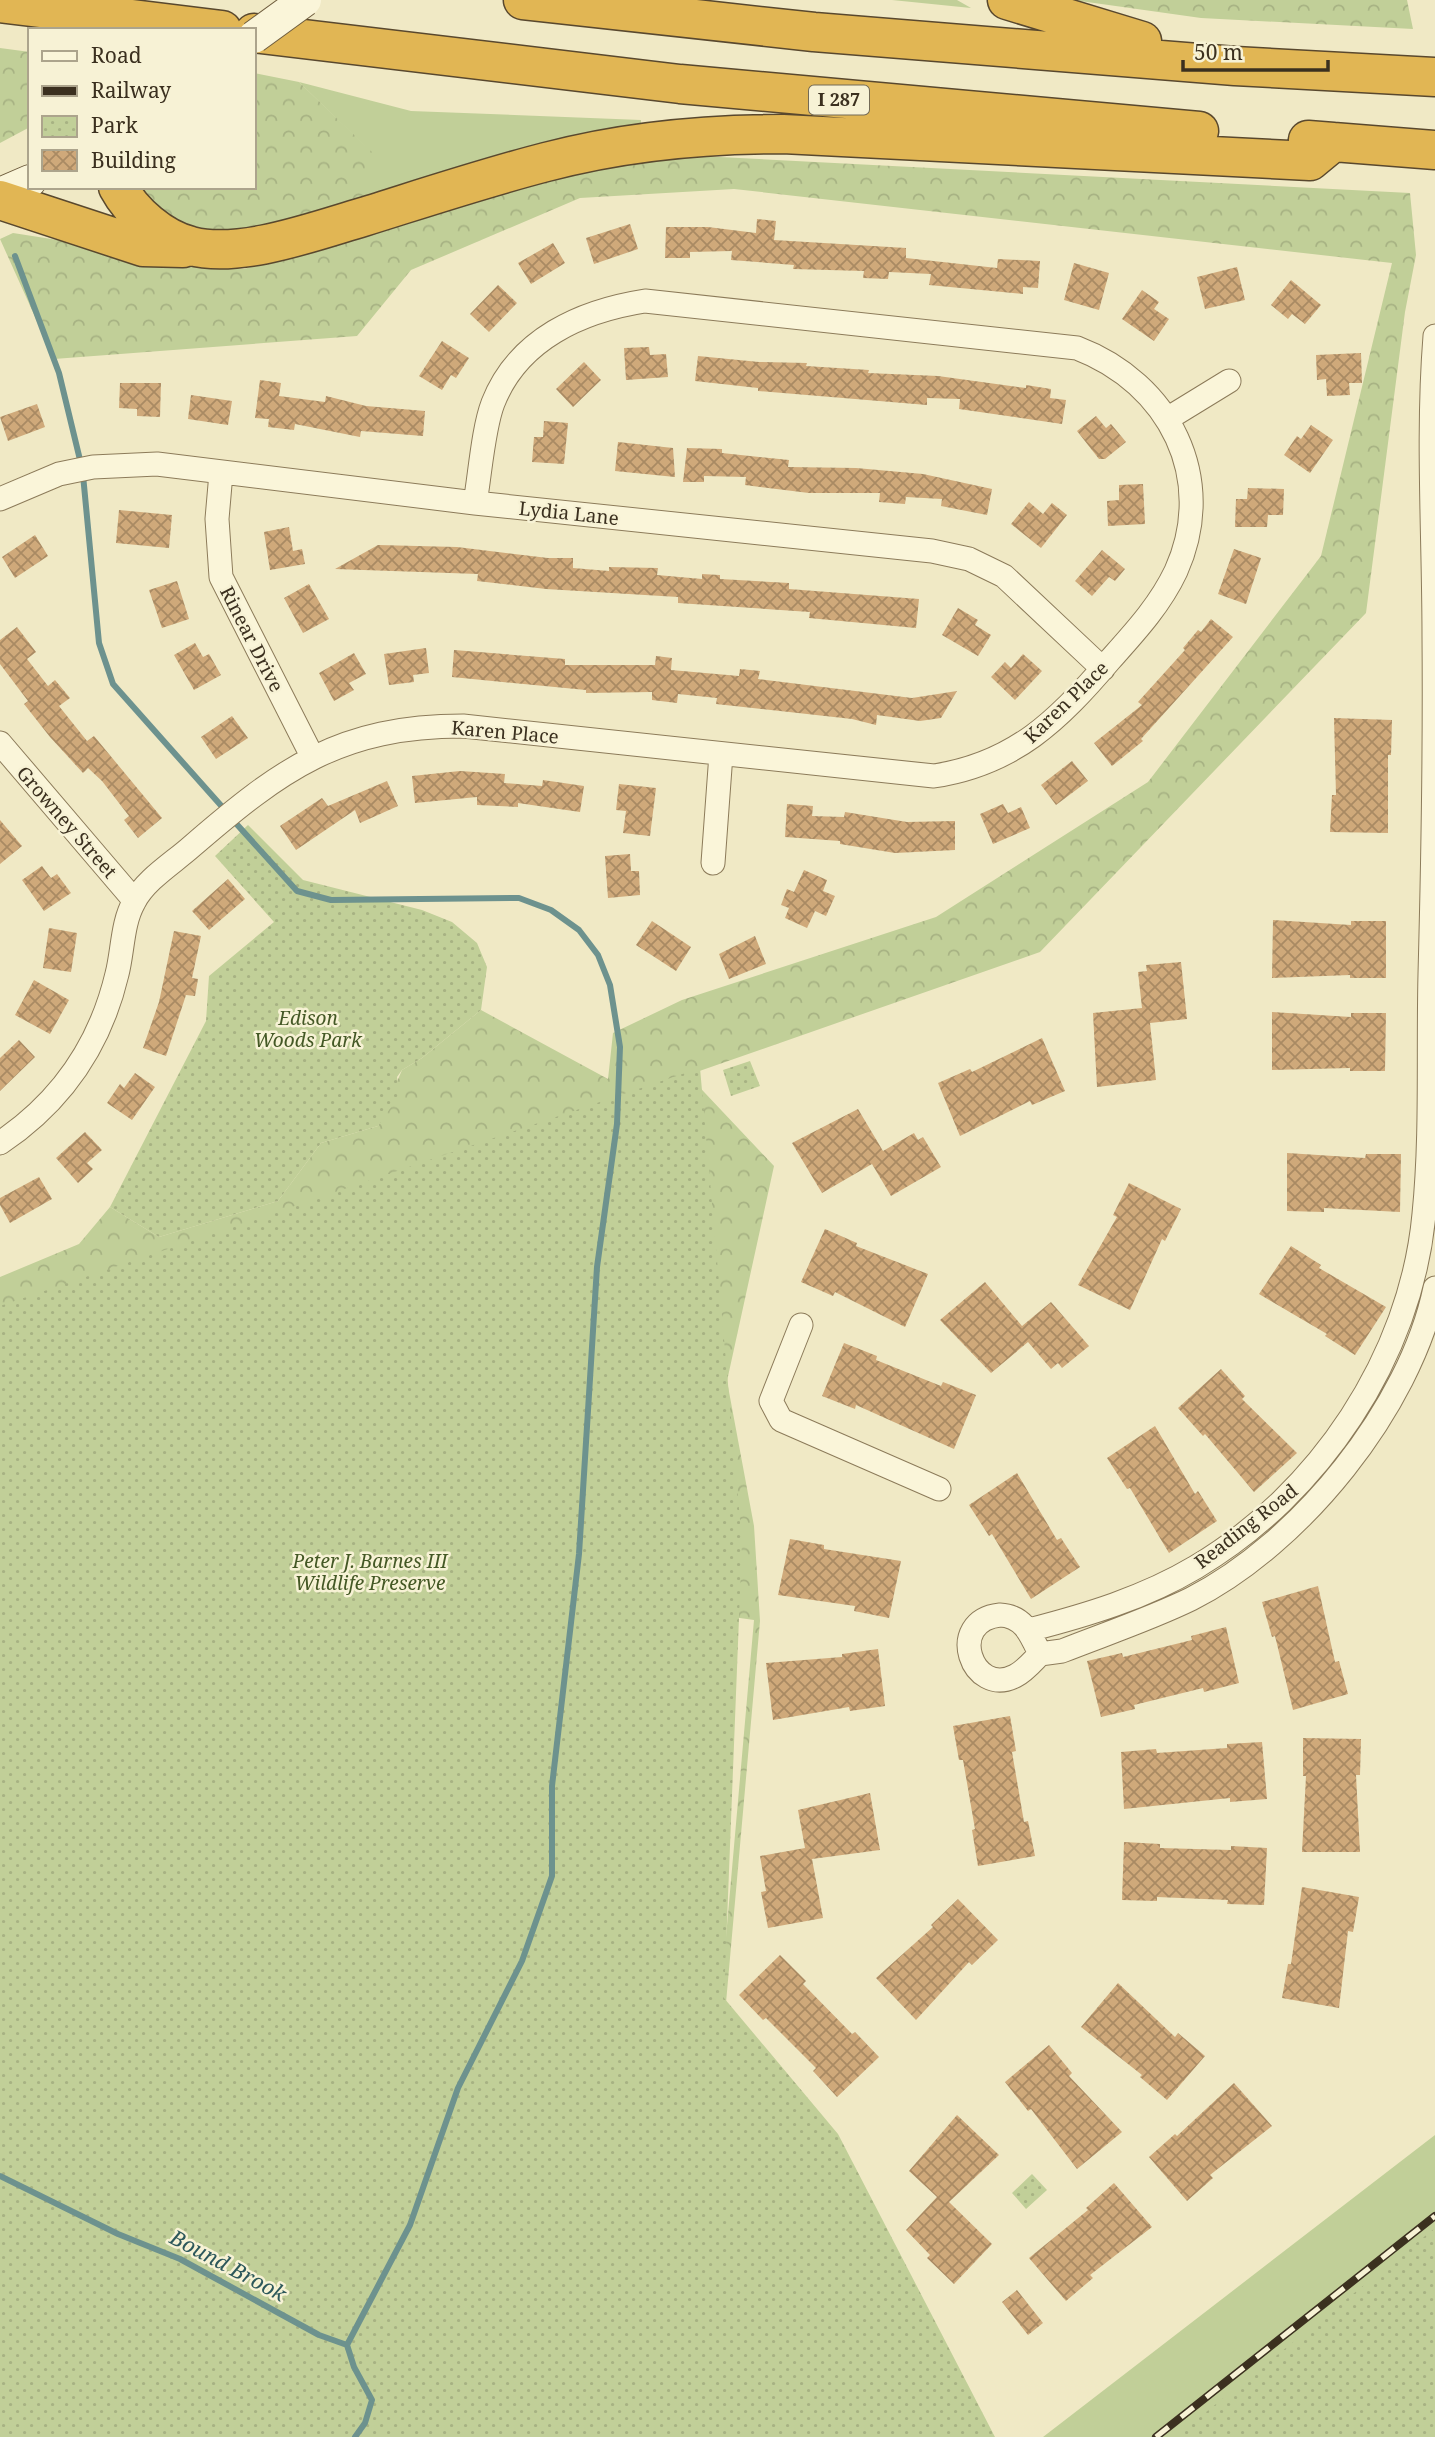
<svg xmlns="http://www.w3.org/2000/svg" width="1435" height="2437" viewBox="0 0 1435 2437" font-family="'Noto Serif',serif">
<defs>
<pattern id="forest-crowns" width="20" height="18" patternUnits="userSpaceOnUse" patternTransform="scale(1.75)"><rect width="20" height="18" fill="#c1cf98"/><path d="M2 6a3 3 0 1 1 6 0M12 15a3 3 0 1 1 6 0" fill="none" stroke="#a7b283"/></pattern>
<pattern id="park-dots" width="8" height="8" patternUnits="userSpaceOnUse" patternTransform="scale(1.75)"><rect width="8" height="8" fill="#c1cf98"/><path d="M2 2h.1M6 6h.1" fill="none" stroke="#a7b283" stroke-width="1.8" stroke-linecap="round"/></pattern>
<pattern id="building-cross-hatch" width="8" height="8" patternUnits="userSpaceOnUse" patternTransform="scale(1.75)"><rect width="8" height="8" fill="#cfa97a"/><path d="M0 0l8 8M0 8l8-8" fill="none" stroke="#a98a63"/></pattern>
</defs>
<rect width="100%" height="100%" fill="#f0e9c5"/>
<!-- green -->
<path fill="#c1cf98" d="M892 0H957L971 8Z
M299 82 411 111 641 120V130L358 209 372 153Z
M1435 2135V2318L1286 2437H1043Z"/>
<!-- forest -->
<path fill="url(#forest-crowns)" d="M1073 0H1407L1413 29 1201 18Z
M0 48 30 52V127L0 143Z
M254 73 299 82 373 153 368 193 358 209 262 235 188 233 145 198 139 187H254Z
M700 156 1410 193 1416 255 1405 312 1366 613 1040 952 688 1075 774 1166 727 1381 754 1526 760 1621 725 2014 719 2016 754 1620 535 1589 0 2437V1277L79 1244 110 1207 159 1237 278 1201 321 1143 378 1126 402 1070 422 1058 481 1010 608 1079 613 1033 682 1000 936 917 1148 782 1321 556 1392 263 734 189 580 198 411 270 357 336 54 359 0 239 13 233 244 269 550 172 632 160Z"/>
<!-- park -->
<path fill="url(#park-dots)" d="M248 825 303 880 422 910 452 922 477 943 487 967 481 1010 422 1058 402 1070 397 1077 400 1094 378 1126 321 1143 278 1201 159 1237 110 1207 206 1021 209 976 274 922 215 856Z
M750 1061 760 1086 731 1096 723 1070Z
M700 1068 742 1542 724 1998 838 2134 995 2437H0V1306Z
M1032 2174 1047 2190 1026 2209 1012 2193Z
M1435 2228V2437H1175Z"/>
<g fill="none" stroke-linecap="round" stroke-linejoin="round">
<!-- stream -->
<path stroke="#6d928e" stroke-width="6" d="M15 256 59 373 81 464
M83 475 99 643 113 684 225 810
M232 819 297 891 331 900 519 898 551 910 579 930 598 955 610 985 620 1047 617 1124 597 1267 579 1554 552 1786V1876L522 1961 458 2088 410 2225 347 2345
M0 2176 118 2234 180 2259 319 2335 347 2345 354 2367 372 2400 365 2423 355 2437"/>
</g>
<!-- building -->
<path fill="url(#building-cross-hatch)" d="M757 219 776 221 774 240 906 248V258L997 268 998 259 1040 261 1038 288 1023 287V294L929 285 931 274 889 272 888 279 863 278 864 271 793 269 794 265 731 260 732 251 690 252V258H665L666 227H708L756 233Z
M630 224 638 249 594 264 586 238Z
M553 243 565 263 531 284 518 263Z
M1074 263 1109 273 1099 310 1064 300Z
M1237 267 1245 300 1205 309 1197 277Z
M1291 280 1321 305 1305 324 1292 314 1288 319 1271 305Z
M498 285 517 303 489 332 470 314Z
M1142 290 1159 302 1154 309 1169 319 1154 341 1122 319Z
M442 341 469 358 456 378 451 375 442 390 419 376Z
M649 347 650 355 666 354 668 377 626 380 624 348Z
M1361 353 1362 383H1349L1350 395 1327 396 1326 379 1317 380 1316 355Z
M698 356 759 362 807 363 806 366 869 370 868 373 938 376 1026 388V385L1051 389 1050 398 1066 400 1062 424 959 409 960 399 927 398V405L758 391V388L695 381Z
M584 362 601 380 573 407 556 389Z
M260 380 281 383 279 396 325 402 326 396 366 406 425 411 423 436 361 431 360 437 295 424 294 430 268 427 269 419 255 418Z
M120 383H161L160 417 137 416V409L119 408Z
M191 395 232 401 228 425 188 419Z
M37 404 45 427 8 441 0 417Z
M1096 416 1106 428 1111 424 1126 442 1105 459H1099L1077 431Z
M544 421 568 423 564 464 532 462 534 437H543Z
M1311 425 1333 440 1310 473 1284 455 1297 436 1301 439Z
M618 442 673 448 675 477 615 471Z
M687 448 722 449V453L789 460 788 467 856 468 923 474 992 489 987 515 941 506 942 499 906 497 905 504 879 502 880 493H809L745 485 746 477 704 476V482H683Z
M1143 484 1145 524 1108 526 1107 501 1119 500V485Z
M1248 488 1284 489 1283 515H1268L1267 527H1235L1236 499H1247Z
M1029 502 1043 514 1052 503 1067 515 1041 548 1011 524Z
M119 510 172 515 169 548 116 543Z
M289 527 293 551 302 549 305 564 270 570 264 532Z
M35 535 48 556 15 578 2 557Z
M378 545 457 547 548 558H573V568L609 571V567L658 568 657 575 702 579V574L720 575V579L789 583V589L919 599 916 628 809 618 810 612 678 603V597L546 589 477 581 478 574 335 569Z
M1234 549 1261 558 1246 604 1218 594Z
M1102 550 1125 569 1115 581 1109 577 1092 596 1075 581Z
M177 581 189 619 162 628 149 590Z
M309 584 329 619 303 633 284 598Z
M958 608 978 620 975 625 991 635 978 656 942 635Z
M1211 619 1233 637 1141 739 1143 741 1112 766 1094 743 1142 705 1138 702 1185 650 1183 648 1198 630 1201 632Z
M17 627 36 652 27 659 48 686 55 680 70 698 59 706 87 741 94 736 162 818 138 838 124 820 129 816 102 781 88 768 83 773 50 737 24 704 28 701 0 664V640Z
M195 643 203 657 209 654 221 675 194 690 174 655Z
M426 648 429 673 413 675 414 682 389 685 384 654Z
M454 650 565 659V665H655L656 656 672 658 671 670 739 676 740 669 760 671 758 679 912 698 957 691 941 718 920 721 877 715 876 725 852 719 716 704 717 698 678 694 677 703 652 700V692L586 693V690L452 677Z
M354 653 366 674 349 683 354 690 334 701 319 673Z
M1023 654 1042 671 1015 700 991 677 1005 662 1011 668Z
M232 716 248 738 216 759 201 737Z
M1334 718 1392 720 1391 755H1388V833L1330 832 1332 795H1336Z
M1072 761 1088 781 1056 805 1041 785Z
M460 771 505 774 504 783 542 786 543 780 584 786 580 812 518 803V807L477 805V797L415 803 412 776Z
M387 781 398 806 360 823 355 810 296 850 280 826 322 798 328 806Z
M619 784 656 788 650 836 623 833 626 811 616 810Z
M787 804 813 806 812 816 844 817 845 812 907 822 955 821V850L895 853 840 844V841L785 837Z
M1003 804 1008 813 1021 807 1030 828 993 844 980 814Z
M0 820 22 846 0 864Z
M630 854 631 871H639L640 895 608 898 605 856Z
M42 866 51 878 57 874 71 893 44 911 22 880Z
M804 870 827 880 823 891 835 896 826 916 815 911 807 928 785 918 789 908 781 905 787 889 794 892Z
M228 879 245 899 209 930 192 911Z
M1273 920 1351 925V921H1386V978H1350V975L1272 978Z
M652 921 691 947 676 971 636 945Z
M49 928 77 933 71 972 43 968Z
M174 931 201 936 192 978 198 979 195 996 186 995 166 1056 143 1048 159 1002Z
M755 936 766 964 729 979 719 954Z
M1181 962 1187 1019 1150 1023 1156 1080 1097 1087 1093 1013 1142 1008 1138 972 1147 971 1146 965Z
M34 980 69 1000 50 1034 15 1015Z
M1272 1012 1351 1017V1013H1386L1385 1071H1350V1068L1272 1070Z
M1042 1038 1065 1091 1032 1105 1030 1101 960 1136 938 1083 970 1069 972 1072Z
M19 1040 35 1057 0 1091V1058Z
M135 1073 155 1087 132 1120 107 1103 120 1084 124 1088Z
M858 1109 883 1151 914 1133 918 1140 923 1137 941 1167 891 1196 872 1164 822 1193 792 1143Z
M85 1132 102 1150 87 1163 93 1169 78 1183 56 1158Z
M1287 1153 1365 1158 1366 1154H1401L1400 1212 1324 1208V1212L1287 1211Z
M39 1177 52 1199 10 1223 0 1205V1198Z
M1129 1183 1181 1209 1165 1241 1162 1239 1130 1310 1078 1285 1117 1217 1113 1215Z
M825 1229 857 1243 856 1246 928 1274 905 1327 835 1292 833 1296 801 1282Z
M1291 1246 1321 1265 1319 1268 1386 1307 1355 1355 1325 1336 1327 1334 1259 1294Z
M985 1282 1022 1326 1051 1302 1089 1346 1062 1368 1058 1363 1051 1369 1028 1342 991 1373 940 1320Z
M844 1343 877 1356 876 1360 941 1386 943 1382 976 1395 954 1449 856 1405 855 1409 822 1396Z
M1221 1369 1245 1396 1242 1399 1297 1453 1254 1492 1205 1434 1203 1436 1178 1408Z
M1155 1426 1195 1494 1198 1491 1217 1521 1169 1553 1130 1488 1127 1489 1107 1458Z
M1017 1473 1057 1540 1061 1538 1080 1567 1031 1599 992 1534 989 1536 969 1505Z
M790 1539 824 1545V1549L901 1561 889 1618 854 1611 855 1606 778 1595Z
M1318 1586 1335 1662 1339 1661 1348 1694 1293 1710 1275 1636 1272 1637 1262 1602Z
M1226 1627 1239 1683 1204 1692 1203 1688 1134 1705 1135 1709 1101 1717 1087 1661 1122 1653 1123 1657 1192 1640 1191 1636Z
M878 1649 885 1706 850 1711 849 1707 773 1720 766 1663 842 1657V1654Z
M1010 1716 1016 1751 1012 1752 1024 1822 1028 1821 1035 1856 978 1866 972 1830 975 1829 963 1760H959L953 1726Z
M1303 1738 1361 1739 1360 1775H1356L1360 1852H1302L1306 1776H1303Z
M1262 1742 1267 1799 1230 1802V1798L1124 1809 1121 1752 1156 1749 1157 1753 1227 1748V1744Z
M870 1793 880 1850 812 1859 823 1918 768 1928 761 1892 766 1891 760 1856 805 1848 798 1810Z
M1124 1842 1160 1844V1848L1231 1850V1846L1267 1848 1264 1905 1227 1904 1228 1900 1157 1897V1901L1122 1900Z
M1302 1887 1359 1897 1353 1932 1348 1931 1339 2008 1282 1998 1288 1964H1291Z
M958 1899 998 1940 972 1965 969 1962 916 2020 876 1978 933 1927 931 1925Z
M780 1955 806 1981 803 1984 852 2034 855 2032 879 2057 837 2097 813 2071 816 2068 766 2018 763 2020 739 1995Z
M1118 1983 1175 2037 1178 2033 1205 2056 1167 2100 1140 2077 1142 2075 1081 2027Z
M1049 2045 1072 2073 1069 2076 1122 2132 1077 2169 1031 2109 1028 2111 1005 2082Z
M1234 2083 1272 2126 1210 2175 1213 2178 1187 2201 1149 2157 1175 2134 1177 2136Z
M957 2115 999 2155 949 2202 992 2244 954 2284 927 2258 930 2255 906 2230 937 2197 909 2171Z
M1114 2183 1152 2227 1090 2275 1093 2278 1066 2301 1029 2258 1088 2210 1086 2208Z
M1017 2290 1043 2323 1028 2335 1002 2302Z"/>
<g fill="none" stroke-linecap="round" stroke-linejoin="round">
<!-- minor casing -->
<g stroke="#8c7b5a" stroke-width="25">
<path id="minor" d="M1167 419 1229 381
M221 473 217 519 221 577 312 756
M0 499 59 474 93 467 157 464 475 503 932 551 969 559 1004 576 1103 669
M0 743 134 900
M713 863 721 754
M0 1143C61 1102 100 1046 117 974 123 951 122 923 134 902 145 880 173 863 191 847 281 769 340 726 463 726L934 776C1014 764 1059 720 1110 660 1135 632 1160 605 1176 571 1218 478 1169 383 1077 348L645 301C581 311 518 339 493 403 483 429 480 475 475 503
M801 1325 771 1401 781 1420 939 1489
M1000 1615C1024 1616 1031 1635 1040 1654 1033 1661 1025 1671 1015 1676 972 1698 945 1621 1000 1615Z
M1029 1630C1087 1615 1144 1598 1196 1567 1319 1494 1411 1357 1424 1214 1432 1135 1428 1053 1430 974 1433 861 1435 749 1434 636 1434 537 1427 436 1435 336
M1040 1654 1062 1651C1105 1634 1150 1619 1191 1599 1300 1544 1410 1408 1435 1288"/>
</g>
<!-- secondary casing -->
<g stroke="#6e5c3d" stroke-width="34">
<path id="secondary" d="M0 194 30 181"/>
</g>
<!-- motorway casing -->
<g stroke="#59482e" stroke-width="41">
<path id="motorway" d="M523 0 814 32 1235 66 1435 77
M1007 0 1142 41
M0 3 222 30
M254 33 680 84 1199 131
M1308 140 1435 150
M118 187C132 213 162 239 191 246 240 259 315 231 363 217 424 198 484 178 546 162 625 141 702 134 783 134L1310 161 1333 142
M0 200 143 247 183 248"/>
</g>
<!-- minor -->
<use href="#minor" stroke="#faf5d9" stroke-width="23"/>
<!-- secondary -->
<use href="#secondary" stroke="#faf5d9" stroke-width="32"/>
<!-- motorway -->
<use href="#motorway" stroke="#e1b654" stroke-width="38"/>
<!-- rail casing -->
<g stroke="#3b301f" stroke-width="8">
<path id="rail" d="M1156 2437 1435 2216"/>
</g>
<!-- rail -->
<use href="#rail" stroke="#f7f2d5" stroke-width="5" stroke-dasharray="16" stroke-linecap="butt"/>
<!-- secondary-bridge casing -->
<g stroke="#6e5c3d" stroke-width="34" stroke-linecap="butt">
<path id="secondary-bridge" d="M254 37 305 0"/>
</g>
<!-- secondary-bridge -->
<use href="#secondary-bridge" stroke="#faf5d9" stroke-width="32"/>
</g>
<g text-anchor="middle" stroke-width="5" stroke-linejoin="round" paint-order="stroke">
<!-- shield labels -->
<rect fill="#f7f2d5" stroke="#736a56" stroke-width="2" x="809" y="85.5" width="60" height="29" rx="5"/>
<g font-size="18" font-weight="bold" fill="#3b301f">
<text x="839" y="106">I 287</text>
</g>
<!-- street labels -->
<g font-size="19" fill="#3b301f" stroke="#f7f2d5">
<text transform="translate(569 513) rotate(6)" y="7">Lydia Lane</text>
<text transform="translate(252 639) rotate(63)" y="7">Rinear Drive</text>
<text transform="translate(1066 702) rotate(-44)" y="7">Karen Place</text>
<text transform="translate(505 732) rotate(5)" y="7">Karen Place</text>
<text transform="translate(67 822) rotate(49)" y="7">Growney Street</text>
<text transform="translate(1246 1526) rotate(-38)" y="7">Reading Road</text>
</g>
<!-- park labels -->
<g font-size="19" font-style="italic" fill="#445825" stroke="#f7f2d5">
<text x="308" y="1025">Edison<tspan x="308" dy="22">Woods Park</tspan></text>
<text x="370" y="1568">Peter J. Barnes III<tspan x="370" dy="22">Wildlife Preserve</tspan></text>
</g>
<!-- water labels -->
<g font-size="21" font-style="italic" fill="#2d585b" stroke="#f7f2d5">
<text transform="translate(228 2266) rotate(28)" y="7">Bound Brook</text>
</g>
</g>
<!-- legend -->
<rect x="28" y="28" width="228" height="161" fill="#f7f2d5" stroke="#aca48c" stroke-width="2"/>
<rect x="42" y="51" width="35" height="10" fill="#faf5d9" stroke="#aca48c" stroke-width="2"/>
<text x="91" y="63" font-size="21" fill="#3b301f">Road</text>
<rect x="42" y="86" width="35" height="10" fill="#3b301f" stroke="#aca48c" stroke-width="2"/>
<text x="91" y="98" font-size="21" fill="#3b301f">Railway</text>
<rect x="42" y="116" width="35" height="21" fill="url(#park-dots)" stroke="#aca48c" stroke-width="2"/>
<text x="91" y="133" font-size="21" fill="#3b301f">Park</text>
<rect x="42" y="150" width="35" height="21" fill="url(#building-cross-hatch)" stroke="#aca48c" stroke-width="2"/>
<text x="91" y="168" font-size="21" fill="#3b301f">Building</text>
<!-- scale -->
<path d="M1183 60v10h145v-10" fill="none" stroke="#3b301f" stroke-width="3.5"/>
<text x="1194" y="60" font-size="21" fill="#3b301f" stroke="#f7f2d5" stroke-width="5" paint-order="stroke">50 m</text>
</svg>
